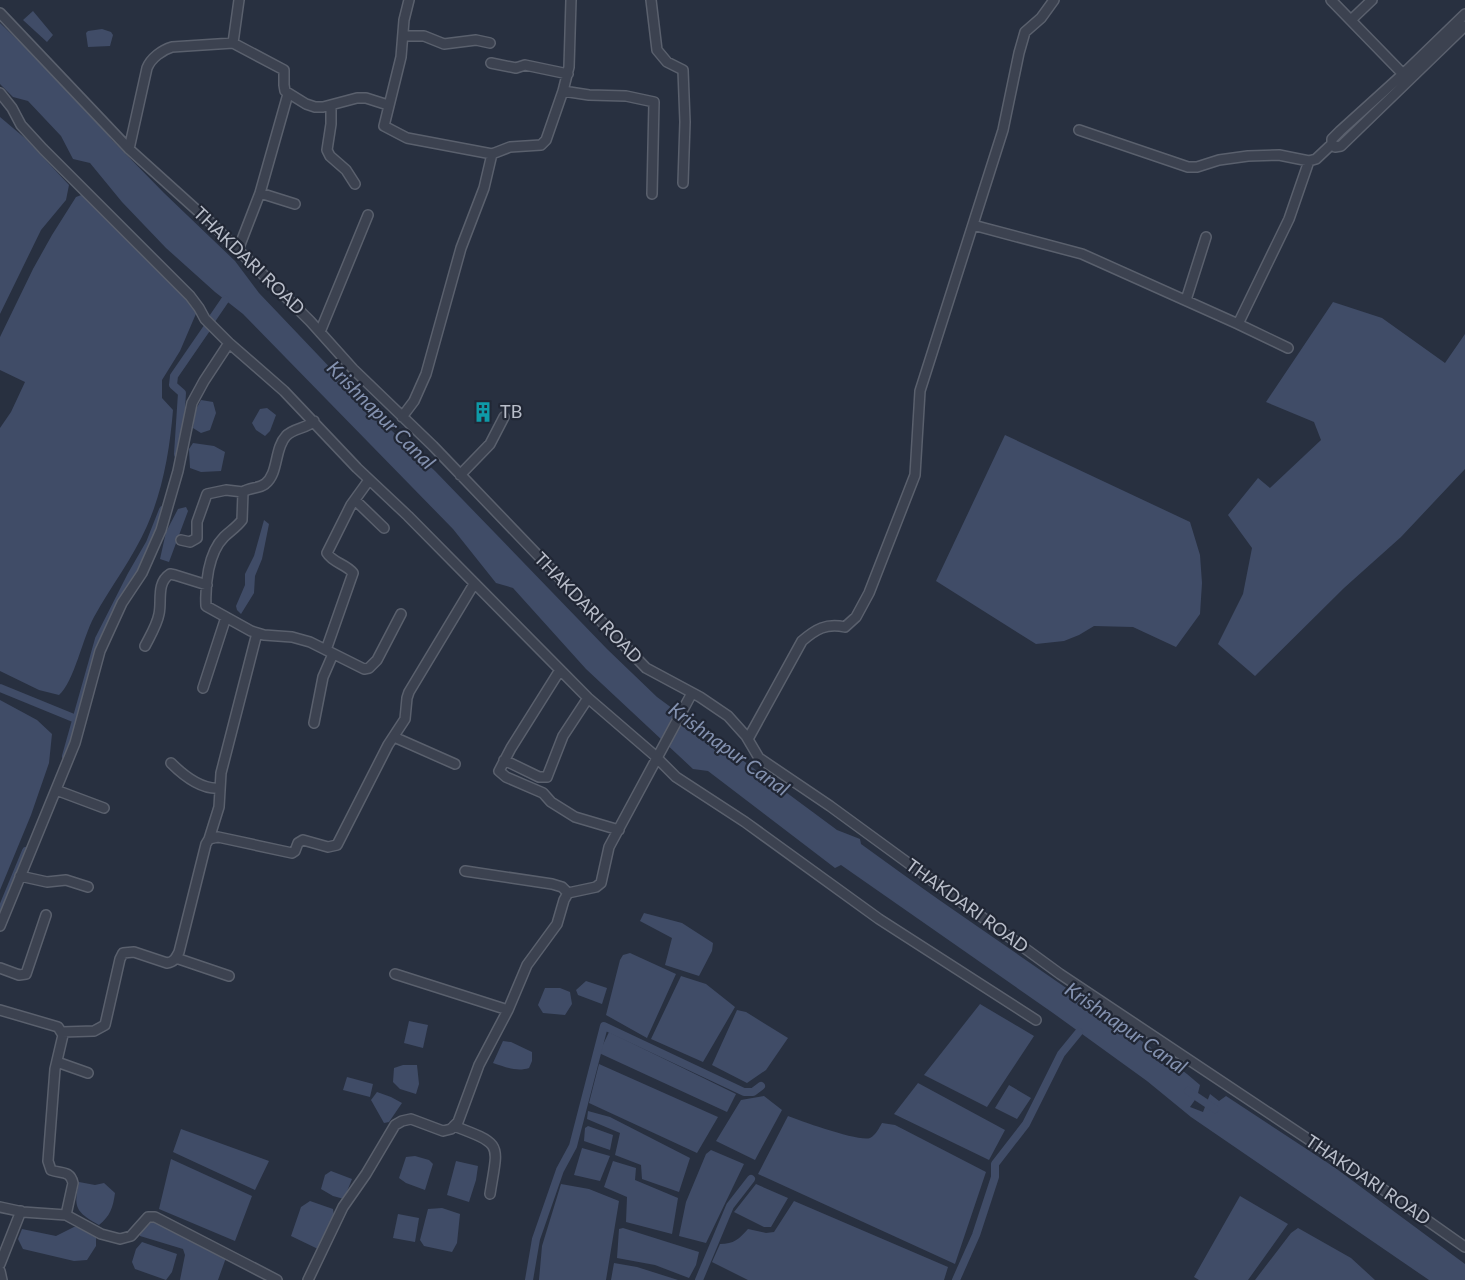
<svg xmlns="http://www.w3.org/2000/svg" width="1465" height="1280" viewBox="0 0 1465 1280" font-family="Lato,sans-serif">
<rect width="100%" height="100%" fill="#283040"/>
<!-- water -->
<path fill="#404c67" d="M33 11 53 35 47 42 23 20Z
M0 23 78 98 112 140 164 193 235 261 259 293 377 417 435 471 607 649 657 697 837 830 860 839 861 844C969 923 1080 995 1187 1074L1200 1085 1197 1097 1190 1107 1203 1112 1210 1094 1219 1101 1226 1096 1334 1167 1465 1264V1280H1429L1191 1117 1147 1081 1053 1013 841 865 835 868 708 771 693 769 586 669 513 588 496 583 453 529 243 314 215 292 166 248 122 202 90 163 73 159 61 136 28 101 13 97 0 84Z
M102 29 111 32 113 35 110 46 88 47 86 33 88 31Z
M0 117 26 139 69 185 66 200 41 230 0 314Z
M84 194 198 309 180 351 162 380V398L173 410C170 448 163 490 147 526 133 558 111 586 94 617 83 637 74 682 59 695L39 690 0 671V428L11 412 25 382 0 370V337L33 269 52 235 76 197Z
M1333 302 1382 318 1445 363 1465 334V469L1401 537 1344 588 1255 676 1218 644 1243 594 1252 548 1228 515 1258 478 1270 488 1321 440 1314 422 1266 402Z
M201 400 213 402 216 413 210 430 201 433 193 428 195 411Z
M267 408 276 415 270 431 265 436 256 430 252 423 260 409Z
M1005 435 1190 522 1200 555 1202 583 1200 614 1176 647 1133 627 1094 626 1079 635 1064 641 1036 644 936 581Z
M193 443 214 446 225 452 221 471 201 472 190 468 189 449Z
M186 507 188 511 169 562 160 559 166 532 178 509Z
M264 520 269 524 262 559 255 576 254 593 241 614 237 610 236 606 245 585V574L254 556Z
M0 700 37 720 52 734 49 763 31 815 0 890Z
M644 913 682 923 713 943 712 951 699 976 665 965 672 938 640 921Z
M630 953 676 974 647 1038 606 1015 620 960 623 955Z
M681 976 706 984 735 1007 703 1062 651 1039Z
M586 981 607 988 602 1004 578 995 576 990Z
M545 988H560L570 992 572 1004 565 1015 543 1013 538 1005Z
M980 1004 1034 1036 987 1107 924 1075Z
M737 1010 746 1012 788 1038 766 1070 747 1083 712 1065Z
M409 1021 428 1025 423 1048 404 1043Z
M609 1032 736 1094 727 1112 599 1053Z
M503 1041 511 1042 532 1052V1061L529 1068C517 1072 505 1067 493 1063Z
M599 1064 718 1117 697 1153 589 1103Z
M403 1065H417L419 1084 416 1094 400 1089 393 1082 394 1068Z
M347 1077 373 1084 370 1097 343 1090Z
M918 1083 1005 1130 989 1160 894 1114Z
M1009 1085 1031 1098 1017 1119 995 1108Z
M377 1092 391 1097 402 1103 389 1122 384 1123 371 1100Z
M764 1096 782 1110 755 1160 716 1141 741 1100Z
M588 1111 610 1117 690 1158 679 1192 642 1179 641 1165 615 1155 620 1133 587 1119Z
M788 1116C801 1121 859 1142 870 1138 876 1135 879 1128 882 1123L895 1125 986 1172 955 1264 758 1174Z
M588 1126 613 1135 610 1150 584 1141 585 1128Z
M181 1129 269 1161 255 1190 173 1152Z
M582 1148 610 1156 600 1181 574 1175Z
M711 1150 744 1164 706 1243 679 1236 686 1202 706 1154Z
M415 1156 429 1160 433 1164 425 1190 406 1183 399 1178 406 1157Z
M171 1159 252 1196 235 1241 159 1209Z
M456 1161 478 1166 476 1180 469 1202 447 1195Z
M613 1161 636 1168 635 1180 678 1198 672 1234 626 1222 627 1197 604 1187Z
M331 1171 352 1179 344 1199 333 1196 321 1189 325 1175Z
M79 1182 95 1185 104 1183 115 1193C113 1208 110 1216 99 1225 76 1212 73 1208 79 1182Z
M561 1184 589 1189 619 1201 606 1280H539L542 1246Z
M756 1184 788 1198 771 1227H764L734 1212Z
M1240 1196 1288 1224 1248 1280H1199L1194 1277Z
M310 1201 333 1209 334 1217 318 1249 291 1236 301 1207Z
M794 1201 948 1267 944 1280H748L712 1262 720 1244C734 1244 739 1239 748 1229L766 1233 774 1232Z
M442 1208 460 1214 457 1243 452 1252 424 1246 420 1240 428 1209Z
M398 1214 419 1218 415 1242 393 1238Z
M151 1220 227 1255 218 1280H180L185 1255 183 1249 140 1236V1230Z
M74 1227H84L96 1235V1246L87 1260 74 1261 23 1249 18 1239 22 1229 56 1236Z
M623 1228 699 1252 696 1265 689 1278 655 1265 617 1258 619 1229Z
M1298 1228 1351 1258 1375 1280H1255L1291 1233Z
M142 1242 177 1254 172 1272 166 1280 135 1269 132 1262 136 1249Z
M614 1263 637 1267 678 1280H611Z"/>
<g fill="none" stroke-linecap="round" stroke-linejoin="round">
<!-- canal -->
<path stroke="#404c67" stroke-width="8" d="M210 322 225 300
M178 454 182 393 173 385 174 376 207 328
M0 688 76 719
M66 756 99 639 131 576 150 543 163 510
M0 914 26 851
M1188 1091 1215 1109
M529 1280 536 1239 560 1170 573 1146 604 1026 744 1092H753L761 1086
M699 1280 730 1206 751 1179
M956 1280 976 1235 995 1177V1164L1026 1124 1061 1054 1079 1032"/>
<!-- minor casing -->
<g stroke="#5a606d" stroke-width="12">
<path id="minor" d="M239 0 233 43 284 70V85L285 91 306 104 315 107H323L357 98H366L388 105
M651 0 657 50 667 62 683 70 685 122 683 183
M1331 0 1403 74
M0 13 129 149 210 222 310 321 353 369 433 446 646 668 700 697 728 716 746 736 759 758 830 806 1060 974 1374 1183 1465 1247
M1465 14 1403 74 1340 131 1332 139V144L1335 147 1341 146 1465 26
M1351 20 1372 0
M403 36H424L444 44 476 40 490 43
M491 63 516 68 525 65 568 74
M563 91 589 95 626 96 654 102 652 194
M0 93 12 108 21 125 43 149 190 296 199 308 205 319 229 343 284 391 357 468 408 516 588 698 653 754 676 777 745 822 879 919 1036 1020
M331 105V124L327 150 330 156 346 170 355 184
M1079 130 1188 167H1197L1219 160 1248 156 1279 155 1309 161 1316 159 1332 144
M129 149 147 68C151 58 162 50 172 47L233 43
M492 154 510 147 541 145 546 140 563 91 569 67 571 0
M260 193 295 204
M973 225 1082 254 1238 324 1289 219 1309 161
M238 250 260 193 288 94
M1186 300 1206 237
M1238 324 1288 348
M320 332 368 215
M402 417 414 401 426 374 461 248 484 188 492 154 407 138 384 126 401 57 404 20 409 0
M314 421C306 429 293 428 286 436 274 449 279 473 265 484 258 489 250 487 243 492L242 520C237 527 230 531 224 537 208 553 205 585 206 606L251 631 264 635 292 637 310 642 364 669 369 668 377 660 401 614
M460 475 490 444 504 417
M355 500 384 528
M181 540 190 542 197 538V522L207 494 226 490 243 492
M145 646C150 636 157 625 159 614 162 601 156 583 170 574L175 575 207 585
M326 650 353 573C346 564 333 563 327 553L351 505 369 480
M560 670 511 748 499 771 506 777 543 793 551 802 575 817 619 830
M203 688 226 617
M314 723 323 677 333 654
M394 737 455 764
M748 739 802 641C816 629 826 623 845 627L856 617 869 593 915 475 920 391 1003 130 1019 53 1025 32 1041 18 1054 0
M504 760 539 777H547L563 736 588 698
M171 763C183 775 202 790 220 788
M56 790 104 808
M209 839 219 807 221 773 257 633
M465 871 552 884 562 887 568 893
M20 876 47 882 66 880 88 887
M0 926 75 743 100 651 122 603 142 573 161 530 178 471 192 403 204 381 229 343
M176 958 229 976
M0 968 19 975 26 974 46 915
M395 974 508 1010
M0 1010 58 1027 63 1035 55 1069 48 1161 51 1170C61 1174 70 1170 73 1183L66 1215
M62 1032 94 1031 105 1025 120 959 123 953 134 952 167 963C174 962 176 958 179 952L206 844 209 839 218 837 292 853 295 851 298 843 303 840 328 847 337 845 388 745 405 719 407 698 409 692 474 584
M57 1062 88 1073
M454 1126C504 1145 498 1143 490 1194
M0 1207 23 1212 66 1215 101 1234 120 1239 131 1236 148 1217H155L277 1280
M0 1264 21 1211
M0 1271 2 1280
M308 1280 343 1207 366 1174 395 1125 402 1121 411 1119 443 1131 451 1129 458 1122 479 1065 508 1010 527 965 557 924 564 900 568 893 596 887 601 883 609 847 692 693"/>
</g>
<!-- minor -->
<use href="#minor" stroke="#3c4250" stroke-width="9"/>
</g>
<!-- icons -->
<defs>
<g id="building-bare" transform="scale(1.62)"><path d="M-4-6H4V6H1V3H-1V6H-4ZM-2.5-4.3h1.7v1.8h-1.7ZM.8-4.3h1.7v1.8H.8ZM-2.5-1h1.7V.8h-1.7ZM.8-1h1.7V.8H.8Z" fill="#0f9aa8" stroke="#212735" stroke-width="2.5" paint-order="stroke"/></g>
</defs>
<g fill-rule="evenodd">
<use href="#building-bare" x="483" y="412"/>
</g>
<g text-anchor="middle" stroke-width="4.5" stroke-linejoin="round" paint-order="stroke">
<!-- street labels -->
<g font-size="18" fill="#b9beca" stroke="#212735">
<text transform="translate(249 261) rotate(44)" y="6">THAKDARI ROAD</text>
<text transform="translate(588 608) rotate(46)" y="6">THAKDARI ROAD</text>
<text transform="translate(967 906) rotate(36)" y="6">THAKDARI ROAD</text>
<text transform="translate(1368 1180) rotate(34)" y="6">THAKDARI ROAD</text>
</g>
<!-- poi labels -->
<g font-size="18" fill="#b9beca" stroke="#212735" text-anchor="start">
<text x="500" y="418">TB</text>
</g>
<!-- water labels -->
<g font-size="20" font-style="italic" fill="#8391af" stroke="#212735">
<text transform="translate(381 415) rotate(45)" y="7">Krishnapur Canal</text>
<text transform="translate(729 749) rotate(36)" y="7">Krishnapur Canal</text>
<text transform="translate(1126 1028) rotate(35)" y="7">Krishnapur Canal</text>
</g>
</g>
</svg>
